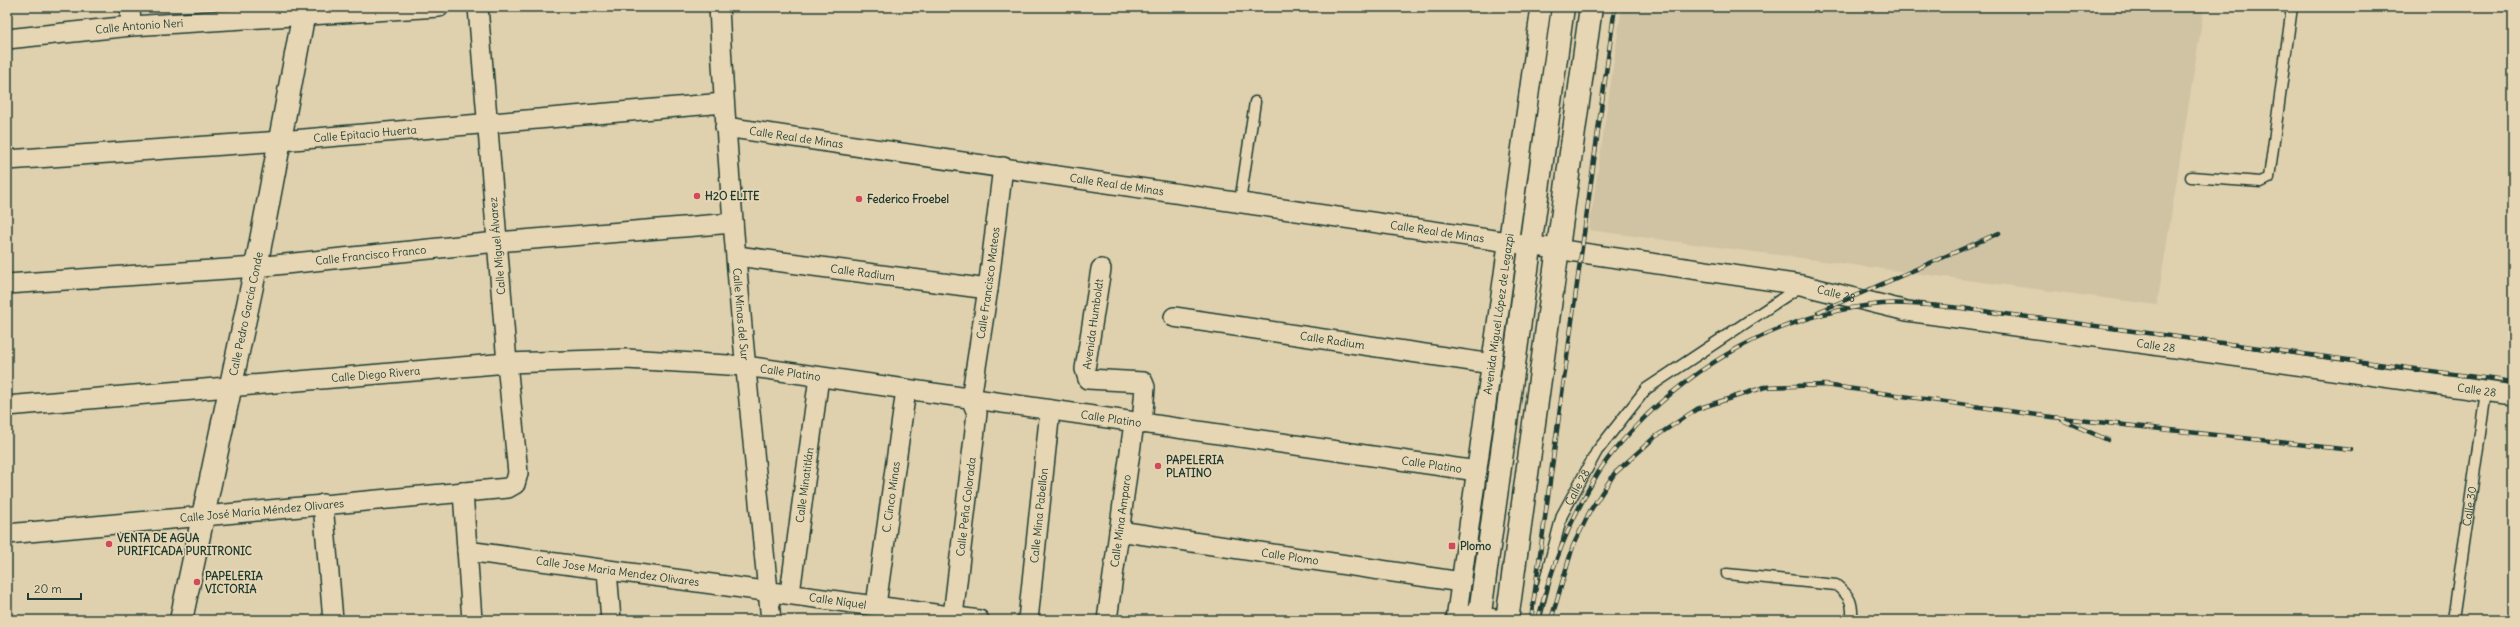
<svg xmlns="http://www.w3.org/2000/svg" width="2520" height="627" viewBox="0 0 2520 627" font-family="Delius,sans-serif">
<rect width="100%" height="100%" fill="#dfd0ae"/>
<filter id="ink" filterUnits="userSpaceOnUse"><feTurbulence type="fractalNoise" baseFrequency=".025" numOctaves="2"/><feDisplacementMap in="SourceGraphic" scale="8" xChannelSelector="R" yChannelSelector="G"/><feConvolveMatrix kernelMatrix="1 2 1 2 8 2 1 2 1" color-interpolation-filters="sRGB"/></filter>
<g filter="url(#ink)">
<!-- built -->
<path fill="#cfc3a4" d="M1622 7H2204L2157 305 1589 230Z"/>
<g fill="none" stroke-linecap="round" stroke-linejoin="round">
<!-- lane casing -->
<g stroke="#1f3d34" stroke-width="13">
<g id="lane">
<path d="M2191 177 2261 182 2269 178 2292 7"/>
<path d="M1240 202 1255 102"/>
<path d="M1727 574 1836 585C1850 596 1853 602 1852 620"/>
<path id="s1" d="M1535 620 1562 515 1597 451 1646 389 1801 286"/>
<path id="s2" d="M2453 620 2486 392"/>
</g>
</g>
<!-- street casing -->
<g stroke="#1f3d34" stroke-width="22">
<g id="street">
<path d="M130 7 131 26"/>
<path id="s3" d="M719 7C729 212 750 416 771 620"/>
<path id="s4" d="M7 39 131 26 439 7"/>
<path id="s5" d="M725 127 1801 285 1907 311 2513 395"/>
<path id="s6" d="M7 160 281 141 724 103"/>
<path id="s7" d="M737 256 988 289"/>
<path d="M1101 269 1085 369 1088 379 1143 382 1145 387 1142 424"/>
<path id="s8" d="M7 284 256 267 497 242 733 223"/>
<path id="s9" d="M1174 317 1492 364"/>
<path id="s10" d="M7 406 507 363 626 359 745 366 1477 471"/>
<path d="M463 492 472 620"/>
<path d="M323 504 333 620"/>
<path id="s11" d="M1119 531 1461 582"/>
<path id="s12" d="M7 534 508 488 515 484 518 473 507 363 478 7"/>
<path id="s13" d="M467 551 979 620"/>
<path d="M607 571 611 620"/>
<path id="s14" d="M790 593 819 377"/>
<path id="s15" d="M876 605 906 390"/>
<path d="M1466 615 1502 620"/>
<path id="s16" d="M953 616 977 413 971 399 988 289 1003 167"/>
<path id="s17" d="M1028 620 1050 410"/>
<path id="s18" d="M1107 620 1134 423"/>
<path id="s19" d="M1456 620 1541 7"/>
</g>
</g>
<!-- secondary casing -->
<g stroke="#1f3d34" stroke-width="25">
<g id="secondary">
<path id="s20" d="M181 620 256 267 305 7"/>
<path d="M1479 620 1563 7"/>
<path d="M1507 620 1591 7"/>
</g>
</g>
<!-- lane -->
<use href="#lane" stroke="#e7d6b3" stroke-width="10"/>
<!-- street -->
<use href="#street" stroke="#e7d6b3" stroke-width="19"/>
<!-- secondary -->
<use href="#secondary" stroke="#e7d6b3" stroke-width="22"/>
<!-- rail casing -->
<g stroke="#1f3d34" stroke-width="4.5">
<path id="rail" d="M1818 312 1999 233
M2062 420 2108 440
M1531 620 1615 7
M1538 620C1551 568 1570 519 1598 473 1611 452 1630 432 1647 415 1712 353 1792 312 1882 304 1908 302 1935 306 1961 308L2513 382
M1551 620 1573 546 1590 511 1614 474 1655 437 1697 409 1765 387 1825 385 2052 417 2351 450"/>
</g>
<!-- rail -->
<use href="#rail" stroke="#e7d6b3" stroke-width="3" stroke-dasharray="9" stroke-linecap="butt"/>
</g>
</g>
<!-- markers -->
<g fill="#d1495b" stroke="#e7d6b3" stroke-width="1.5">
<circle cx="697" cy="196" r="4"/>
<circle cx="859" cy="199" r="4"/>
<circle cx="1158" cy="466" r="4"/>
<circle cx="109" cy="544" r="4"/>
<rect x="1448" y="542" width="8" height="8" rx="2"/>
<circle cx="197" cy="582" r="4"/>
</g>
<g text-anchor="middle" stroke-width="3.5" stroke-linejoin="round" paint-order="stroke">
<!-- street labels -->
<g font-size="11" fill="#1f3d34" stroke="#e7d6b3">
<text dy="4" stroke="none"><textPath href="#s4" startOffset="133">Calle Antonio Neri</textPath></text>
<text dy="4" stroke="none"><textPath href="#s6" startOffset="359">Calle Epitacio Huerta</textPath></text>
<text dy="4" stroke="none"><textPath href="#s5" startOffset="72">Calle Real de Minas</textPath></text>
<text dy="4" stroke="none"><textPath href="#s5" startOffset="396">Calle Real de Minas</textPath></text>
<text dy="4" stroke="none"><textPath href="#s5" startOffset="720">Calle Real de Minas</textPath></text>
<text transform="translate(497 246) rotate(-95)" y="4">Calle Miguel Álvarez</text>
<text dy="4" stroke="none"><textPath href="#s8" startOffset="365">Calle Francisco Franco</textPath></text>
<text dy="4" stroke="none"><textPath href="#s7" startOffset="127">Calle Radium</textPath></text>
<text dy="4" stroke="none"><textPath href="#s16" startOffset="337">Calle Francisco Mateos</textPath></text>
<text dy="4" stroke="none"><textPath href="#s5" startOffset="1124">Calle 28</textPath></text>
<text dy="4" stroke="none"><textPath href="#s20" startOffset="313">Calle Pedro García Conde</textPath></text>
<text dy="4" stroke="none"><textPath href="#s3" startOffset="308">Calle Minas del Sur</textPath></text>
<text dy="4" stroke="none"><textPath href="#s19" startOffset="309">Avenida Miguel López de Legazpi</textPath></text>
<text transform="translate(1093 324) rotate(-82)" y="4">Avenida Humboldt</text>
<text dy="4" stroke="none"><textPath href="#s9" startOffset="160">Calle Radium</textPath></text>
<text dy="4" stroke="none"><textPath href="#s5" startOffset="1448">Calle 28</textPath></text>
<text dy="4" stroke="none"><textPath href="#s10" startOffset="786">Calle Platino</textPath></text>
<text dy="4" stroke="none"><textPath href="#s10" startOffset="370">Calle Diego Rivera</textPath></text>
<text dy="4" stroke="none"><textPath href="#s5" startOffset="1772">Calle 28</textPath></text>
<text dy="4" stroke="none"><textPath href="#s10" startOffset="1110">Calle Platino</textPath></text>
<text dy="4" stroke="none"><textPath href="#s10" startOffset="1434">Calle Platino</textPath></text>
<text dy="4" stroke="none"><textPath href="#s14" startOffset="109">Calle Minatitlán</textPath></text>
<text dy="4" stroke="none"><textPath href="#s1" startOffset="140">Calle 28</textPath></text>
<text dy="4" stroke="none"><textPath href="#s15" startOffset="109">C. Cinco Minas</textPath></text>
<text dy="4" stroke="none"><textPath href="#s2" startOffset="115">Calle 30</textPath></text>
<text dy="4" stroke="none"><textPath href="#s16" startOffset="110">Calle Peña Colorada</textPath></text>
<text dy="4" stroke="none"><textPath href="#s12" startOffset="256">Calle José María Méndez Olivares</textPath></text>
<text dy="4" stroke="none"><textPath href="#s17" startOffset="105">Calle Mina Pabellón</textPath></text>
<text dy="4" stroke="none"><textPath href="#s18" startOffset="100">Calle Mina Amparo</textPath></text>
<text dy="4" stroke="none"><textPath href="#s11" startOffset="173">Calle Plomo</textPath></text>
<text dy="4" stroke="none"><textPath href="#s13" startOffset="152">Calle Jose Maria Mendez Olivares</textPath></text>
<text dy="4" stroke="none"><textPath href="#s13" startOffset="374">Calle Níquel</textPath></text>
</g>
<!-- poi labels -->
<g font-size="11" font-weight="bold" fill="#1f3d34" stroke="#e7d6b3" text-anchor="start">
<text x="705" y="200">H2O ELITE</text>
<text x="867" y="203">Federico Froebel</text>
<text x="1166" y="464">PAPELERIA<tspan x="1166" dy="13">PLATINO</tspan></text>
<text x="117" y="542">VENTA DE AGUA<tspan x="117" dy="13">PURIFICADA PURITRONIC</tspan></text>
<text x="1460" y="550">Plomo</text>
<text x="205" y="580">PAPELERIA<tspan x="205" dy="13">VICTORIA</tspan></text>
</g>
</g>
<!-- margin -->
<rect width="2520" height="627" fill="none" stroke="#e7d6b3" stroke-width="24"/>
<rect x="12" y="12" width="2496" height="603" fill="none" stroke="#1f3d34" stroke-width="1.5" filter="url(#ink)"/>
<!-- scale -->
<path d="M28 593v6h53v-6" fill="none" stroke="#1f3d34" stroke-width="2"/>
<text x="34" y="593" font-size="12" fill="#1f3d34" stroke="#e7d6b3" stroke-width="3" paint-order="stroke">20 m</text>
</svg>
